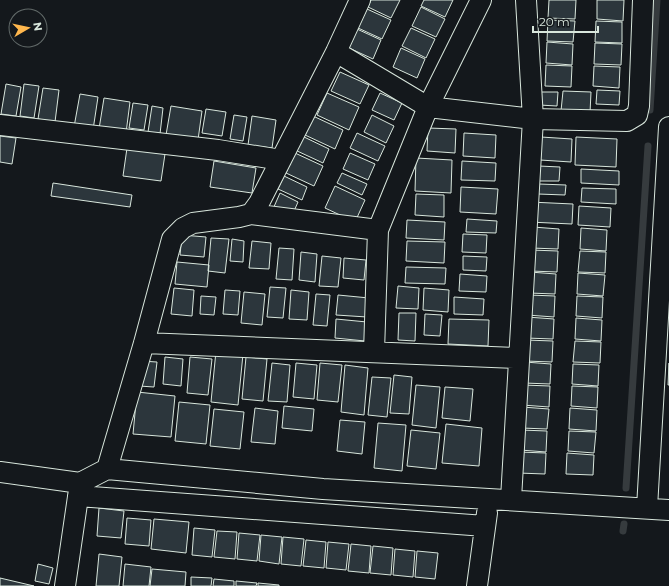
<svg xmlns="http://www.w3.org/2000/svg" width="669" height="586" viewBox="0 0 669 586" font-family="Montserrat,sans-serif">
<rect width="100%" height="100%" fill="#14181c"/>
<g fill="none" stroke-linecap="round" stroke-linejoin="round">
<!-- stream -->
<path stroke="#363b3e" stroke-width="7" d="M650 110 657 0
M626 488 648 146
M623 531 624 524"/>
</g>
<!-- building -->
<path fill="#2c363c" stroke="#d8e6dc" d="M371 0H400L391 18 368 7Z
M424 0H453L445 17 421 6Z
M549 0H576L575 19 548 18Z
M597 0H624L623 21 597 19Z
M421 7 445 19 436 37 412 26Z
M367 9 391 20 382 39 358 28Z
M548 20 575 21 573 42 547 41Z
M596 21 622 22V43L595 42Z
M411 28 435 39 426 58 402 46Z
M357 29 381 40 373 59 349 48Z
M547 42 573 44 572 65 546 63Z
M595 43 622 44 621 65 594 64Z
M401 48 425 59 417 78 393 67Z
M546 65 572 66 571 87 545 86Z
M594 66 620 67 619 88 593 86Z
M340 72 369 85 360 104 331 91Z
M6 84 21 87 16 116 1 114Z
M24 84 39 86 34 118 20 116Z
M43 88 59 90 55 122 38 119Z
M597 90 620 91 619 105 596 104Z
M563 91 591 92 590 113 561 111Z
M539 92H558L557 106 539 105Z
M327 93 359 107 349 130 317 115Z
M380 93 402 103 394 120 372 110Z
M80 94 98 97 93 130 74 127Z
M104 98 130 102 126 133 99 129Z
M133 103 148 105 144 130 129 128Z
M152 106 163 108 160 134 148 132Z
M171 106 202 111 198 140 166 135Z
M206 109 226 112 222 136 202 133Z
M234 115 247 117 243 141 230 139Z
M372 115 394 126 386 143 364 132Z
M252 116 276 120 272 148 248 145Z
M313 116 343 130 335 149 305 135Z
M428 128 456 129 455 153 427 151Z
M357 133 385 146 378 161 350 148Z
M464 133 496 135 495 158 463 156Z
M0 136 16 138 12 164 0 162Z
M302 136 329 149 323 163 295 150Z
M541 137 572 139 571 162 540 160Z
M576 137 617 139 616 167 575 165Z
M127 148 165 154 161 181 123 176Z
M295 153 323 166 314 186 286 173Z
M350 153 375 164 368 180 343 169Z
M416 158 452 160 451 193 415 191Z
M214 161 256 168 252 193 210 187Z
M462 161 496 163 495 181 461 180Z
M539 166 560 167 559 181H539Z
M581 169 619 171V185L581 183Z
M342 173 367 184 362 195 337 183Z
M284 176 307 187 302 200 278 189Z
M53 183 132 195 130 207 51 196Z
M539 184 566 185 565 195 538 194Z
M335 186 365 200 355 222 325 208Z
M461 187 498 189 496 214 460 212Z
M582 188 616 189V204L581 202Z
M280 193 298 202 291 218 273 209Z
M416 194 444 195V217L415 215Z
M530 202 573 204 572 224 529 222Z
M579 206 611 208 610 227 578 225Z
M467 219 497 221 496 233 466 232Z
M407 220 445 222 444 240 406 238Z
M533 227 559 229 558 249 531 248Z
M581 228 607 230 606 251 580 249Z
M463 234 487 235 486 253 462 252Z
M182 235 206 237 204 257 180 255Z
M211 238 229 239 225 273 208 271Z
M232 239 244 241 243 262 230 261Z
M252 241 271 243 269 269 249 268Z
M407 241 445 242 444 263 406 261Z
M279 248 294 249 292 280 276 279Z
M531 250 558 251 557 272 530 271Z
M580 251 606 252 605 273 578 272Z
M301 252 317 254 315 282 299 280Z
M322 256 341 258 338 287 319 286Z
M463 256 487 257 486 271 463 270Z
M344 258 366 260 364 280 343 278Z
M177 262 209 265 207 287 175 284Z
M406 267 446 268 445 284 405 283Z
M530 272 556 274 555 294 529 293Z
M578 273 605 275 603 296 577 294Z
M460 274 487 276 486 292 459 291Z
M398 286 419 288 418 309 396 308Z
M270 287 286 288 283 318 267 317Z
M174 288 194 290 192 316 171 314Z
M424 288 449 290 448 312 423 310Z
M225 290 240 291 238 315 223 314Z
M291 290 309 292 307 320 289 319Z
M244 292 265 294 262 325 241 323Z
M316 294 330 295 327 326 313 325Z
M338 295 369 298 367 317 336 315Z
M529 295 555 296 554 317 527 315Z
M201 296 216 297 214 315 200 314Z
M577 296 603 297 602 318 576 316Z
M454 297 484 299 483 315 454 314Z
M399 313H416L415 341 398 340Z
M425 314 442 315 440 336 424 335Z
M527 317 554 319 553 339 526 338Z
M576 318 602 320 601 341 575 339Z
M336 319 367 322 365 341 335 338Z
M449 319 489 320 488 346 448 344Z
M526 340 553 341 552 362 525 361Z
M575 341 601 342 600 363 573 362Z
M216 351 243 354 238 405 211 402Z
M165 357 183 359 181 386 163 384Z
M190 357 212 359 208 395 187 393Z
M246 357 267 359 263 401 242 399Z
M141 361 157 362 154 387 139 386Z
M525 362 551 364 550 384 524 383Z
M272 363 290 365 287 402 268 401Z
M296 363 317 365 314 399 293 397Z
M320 363 342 365 338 402 317 400Z
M669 363V385H668Z
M573 364 599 365 598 386 572 384Z
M345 365 368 368 364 415 341 412Z
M394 375 412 377 409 414 390 413Z
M372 377 391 378 387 417 368 415Z
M416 385 440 387 436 428 412 425Z
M523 385 550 386 549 407 522 405Z
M572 386 598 387 597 408 571 406Z
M445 387 473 389 470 421 442 418Z
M137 392 175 396 171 437 133 434Z
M179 402 210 405 206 444 175 441Z
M284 406 314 409 312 431 282 428Z
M522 407 549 409 547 429 521 428Z
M255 408 278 411 275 444 251 442Z
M570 408 597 410 596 431 569 429Z
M214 409 244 412 240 449 210 446Z
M340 420 365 422 362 454 337 451Z
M378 423 406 425 402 471 374 468Z
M446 424 482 428 479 466 442 463Z
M411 430 440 433 436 469 407 466Z
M521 430 547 431 546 452 520 450Z
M569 431 596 432 594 453 568 451Z
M519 452 546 453 545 474 518 473Z
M567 453 594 455 593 475 566 474Z
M99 508 124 511 121 538 97 536Z
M127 518 151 520 149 546 125 544Z
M154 519 189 522 186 553 151 549Z
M194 528 215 530 212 557 192 555Z
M217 531 237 532 235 559 214 557Z
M239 533 260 535 257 561 237 559Z
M261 535 282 537 279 564 259 561Z
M283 537 304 539 301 566 281 564Z
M306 540 326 542 324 568 303 566Z
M328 542 349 544 346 570 326 568Z
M351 544 371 546 369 573 348 571Z
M373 546 393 548 391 575 370 573Z
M395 549 415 551 413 577 393 575Z
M417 551 438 553 435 579 415 577Z
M99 554 122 557 119 586H96Z
M38 564 53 568 49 584 35 581Z
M125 564 151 567 149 586H123Z
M152 569 186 572 185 586H150Z
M191 577 212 578 211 586H191Z
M0 578 34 586H0Z
M214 579 234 581V586H213Z
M236 581 257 583 256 586H236Z
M258 583 279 585V586H258Z"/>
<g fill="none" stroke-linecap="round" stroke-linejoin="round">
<!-- street casing -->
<g stroke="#d8e6dc" stroke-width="22">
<path id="street" d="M336 52 428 107 533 119 627 121 637 115 639 106 643 0
M0 125 218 150 281 160
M251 214 378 230
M144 343 519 358
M374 352 378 230 428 107 481 0
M107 469 144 343 172 239 183 228 193 223 239 217 251 214 259 203 336 52 360 0
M0 472 80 483 107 469 323 489 669 510
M78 496 485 526
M511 499 533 119 526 0
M647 508 669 127
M65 586 80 483
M477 586 487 513"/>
</g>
<!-- street -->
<use href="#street" stroke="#14181c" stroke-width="20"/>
</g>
<!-- north arrow -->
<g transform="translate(28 28) rotate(81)"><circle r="19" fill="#14181c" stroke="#626a69"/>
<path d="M0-3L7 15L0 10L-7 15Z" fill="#ffb74d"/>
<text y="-6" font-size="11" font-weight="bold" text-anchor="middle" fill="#d8e6dc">N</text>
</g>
<!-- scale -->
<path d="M533 26v6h65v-6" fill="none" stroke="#d8e6dc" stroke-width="2"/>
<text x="539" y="26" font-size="12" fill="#d8e6dc" stroke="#14181c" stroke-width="3" paint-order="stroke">20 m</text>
</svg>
